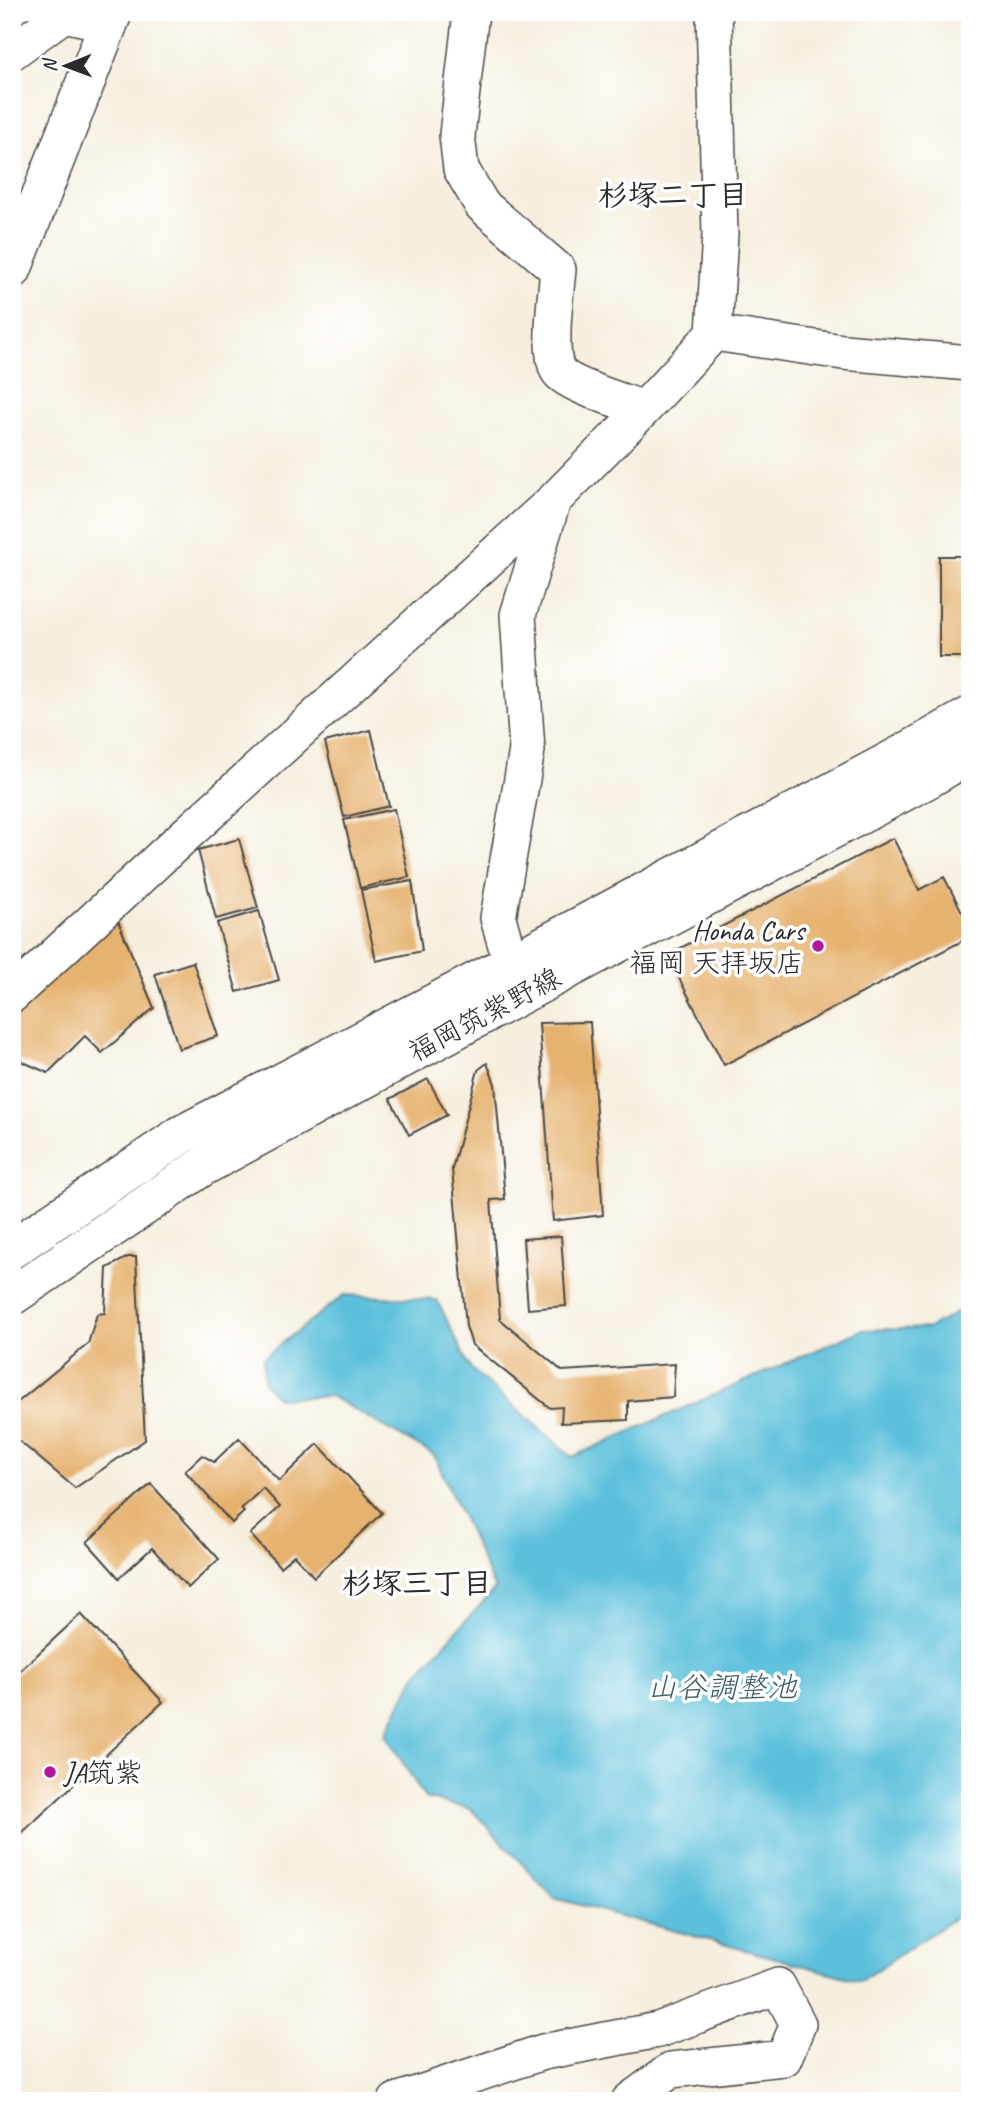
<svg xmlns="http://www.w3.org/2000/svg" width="982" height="2113" viewBox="0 0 982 2113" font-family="Caveat,'Klee One',sans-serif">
<rect width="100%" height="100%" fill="#fff"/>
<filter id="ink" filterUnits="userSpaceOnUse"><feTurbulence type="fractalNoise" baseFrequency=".0143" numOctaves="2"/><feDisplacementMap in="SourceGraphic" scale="14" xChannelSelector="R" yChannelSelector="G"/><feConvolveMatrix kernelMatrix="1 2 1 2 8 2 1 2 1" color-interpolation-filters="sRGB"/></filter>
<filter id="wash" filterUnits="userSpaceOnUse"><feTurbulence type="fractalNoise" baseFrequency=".00686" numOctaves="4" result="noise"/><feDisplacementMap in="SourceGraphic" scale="28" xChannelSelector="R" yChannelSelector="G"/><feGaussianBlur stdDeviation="1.57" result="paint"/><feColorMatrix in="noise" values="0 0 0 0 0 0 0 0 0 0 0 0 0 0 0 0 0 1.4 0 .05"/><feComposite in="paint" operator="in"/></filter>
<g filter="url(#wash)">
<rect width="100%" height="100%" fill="#f6efdf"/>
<!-- water -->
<path fill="#5cc0db" stroke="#447683" stroke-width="2" d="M344 1295 437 1300 470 1368 572 1457 862 1330 929 1328 970 1305V1908L860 1981 554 1898 471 1809 425 1798 385 1734 416 1675 495 1589 434 1455 330 1396 277 1398 264 1383 263 1358Z"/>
<g id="blocks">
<!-- building -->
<path fill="#e6b26f" d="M939 556H970V657H939Z
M371 730 389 806 344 817 325 742Z
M394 809 409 877 360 888 344 820Z
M893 838 919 890 944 877 970 927V937L724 1065 667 955Z
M239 839 258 908 216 919 198 850Z
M412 881 422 951 376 961 361 890Z
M259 911 279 980 237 992 217 923Z
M116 916 154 1008 102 1053 85 1036 48 1073 12 1057V1018Z
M193 962 218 1036 179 1049 155 974Z
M590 1022 603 1215 553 1221 539 1023Z
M487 1063 495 1084 505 1199 491 1200 500 1319 562 1371 675 1364 673 1397 628 1401V1420L561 1423 562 1407 550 1408 472 1345 466 1326 452 1169 478 1070Z
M428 1079 447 1115 409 1135 390 1099Z
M561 1236 566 1306 528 1309 523 1239Z
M128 1257H136L145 1440 75 1488 12 1435V1407L88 1344 97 1314 105 1313 107 1268Z
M239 1438 279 1481 318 1444 382 1513 314 1577 294 1555 280 1567 250 1534 280 1507 263 1488 241 1509 244 1512 232 1523 185 1471 202 1455 214 1462Z
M151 1484 219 1559 188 1588 152 1548 119 1578 87 1542Z
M81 1614 163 1702 12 1842V1678Z"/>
</g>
</g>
<g filter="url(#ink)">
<use href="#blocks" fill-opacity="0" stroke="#494846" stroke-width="2"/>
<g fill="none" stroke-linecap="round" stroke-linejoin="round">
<!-- street casing -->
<g stroke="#494846" stroke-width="38">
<path id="street" d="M471 12 457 135 461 169 482 205 558 270C556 291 547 358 559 372 570 386 625 402 644 409
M12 52 64 14 108 24
M714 333 843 352 970 363
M511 963 498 918 527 750 518 615 553 501
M12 995 170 849 553 501 644 409 714 333 720 234 714 12
M396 2101 543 2052 658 2030 778 1986 798 2024 784 2058 671 2070 629 2101"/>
</g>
<!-- secondary casing -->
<g stroke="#494846" stroke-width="41">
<path id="secondary" d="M12 270 113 12"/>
</g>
<!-- primary casing -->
<g stroke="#494846" stroke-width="41">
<path id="primary" d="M12 1249 181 1135 511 963 903 754 970 716
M12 1296 202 1167 518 996 928 779 970 754"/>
</g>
<!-- street -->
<use href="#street" stroke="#fff" stroke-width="35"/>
<!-- secondary -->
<use href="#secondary" stroke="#fff" stroke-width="38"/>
<!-- primary -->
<use href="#primary" stroke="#fff" stroke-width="38"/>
</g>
</g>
<!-- markers -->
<g fill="#b5179e" stroke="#fff" stroke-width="2.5">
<circle cx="818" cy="946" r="7"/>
<circle cx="50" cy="1772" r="7"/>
</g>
<g text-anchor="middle" stroke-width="7" stroke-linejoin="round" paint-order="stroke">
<!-- poi labels -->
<g font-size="28" fill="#2b2b2b" stroke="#fff" text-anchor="end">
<text x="804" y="940">Honda Cars<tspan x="804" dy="32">福岡 天拝坂店</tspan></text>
<text x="64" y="1782" text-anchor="start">JA筑紫</text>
</g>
<!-- street labels -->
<g font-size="28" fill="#2b2b2b" stroke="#fff">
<text transform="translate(484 1014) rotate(-28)" y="10">福岡筑紫野線</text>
</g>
<!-- neighbourhood labels -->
<g font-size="30" font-weight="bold" fill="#2b2b2b" stroke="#fff">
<text x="673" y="205">杉塚二丁目</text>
<text x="417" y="1593">杉塚三丁目</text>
</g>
<!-- water labels -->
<g font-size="30" font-style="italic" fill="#3c5f69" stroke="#fff">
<text x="722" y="1697">山谷調整池</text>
</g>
</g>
<!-- margin -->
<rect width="982" height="2113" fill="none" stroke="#fff" stroke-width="42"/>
<!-- north arrow -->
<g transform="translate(66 66) rotate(269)" stroke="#ffffff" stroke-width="5" paint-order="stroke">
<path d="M0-5L12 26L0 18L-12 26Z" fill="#2b2b2b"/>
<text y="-10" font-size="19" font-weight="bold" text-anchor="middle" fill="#2b2b2b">N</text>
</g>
</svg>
